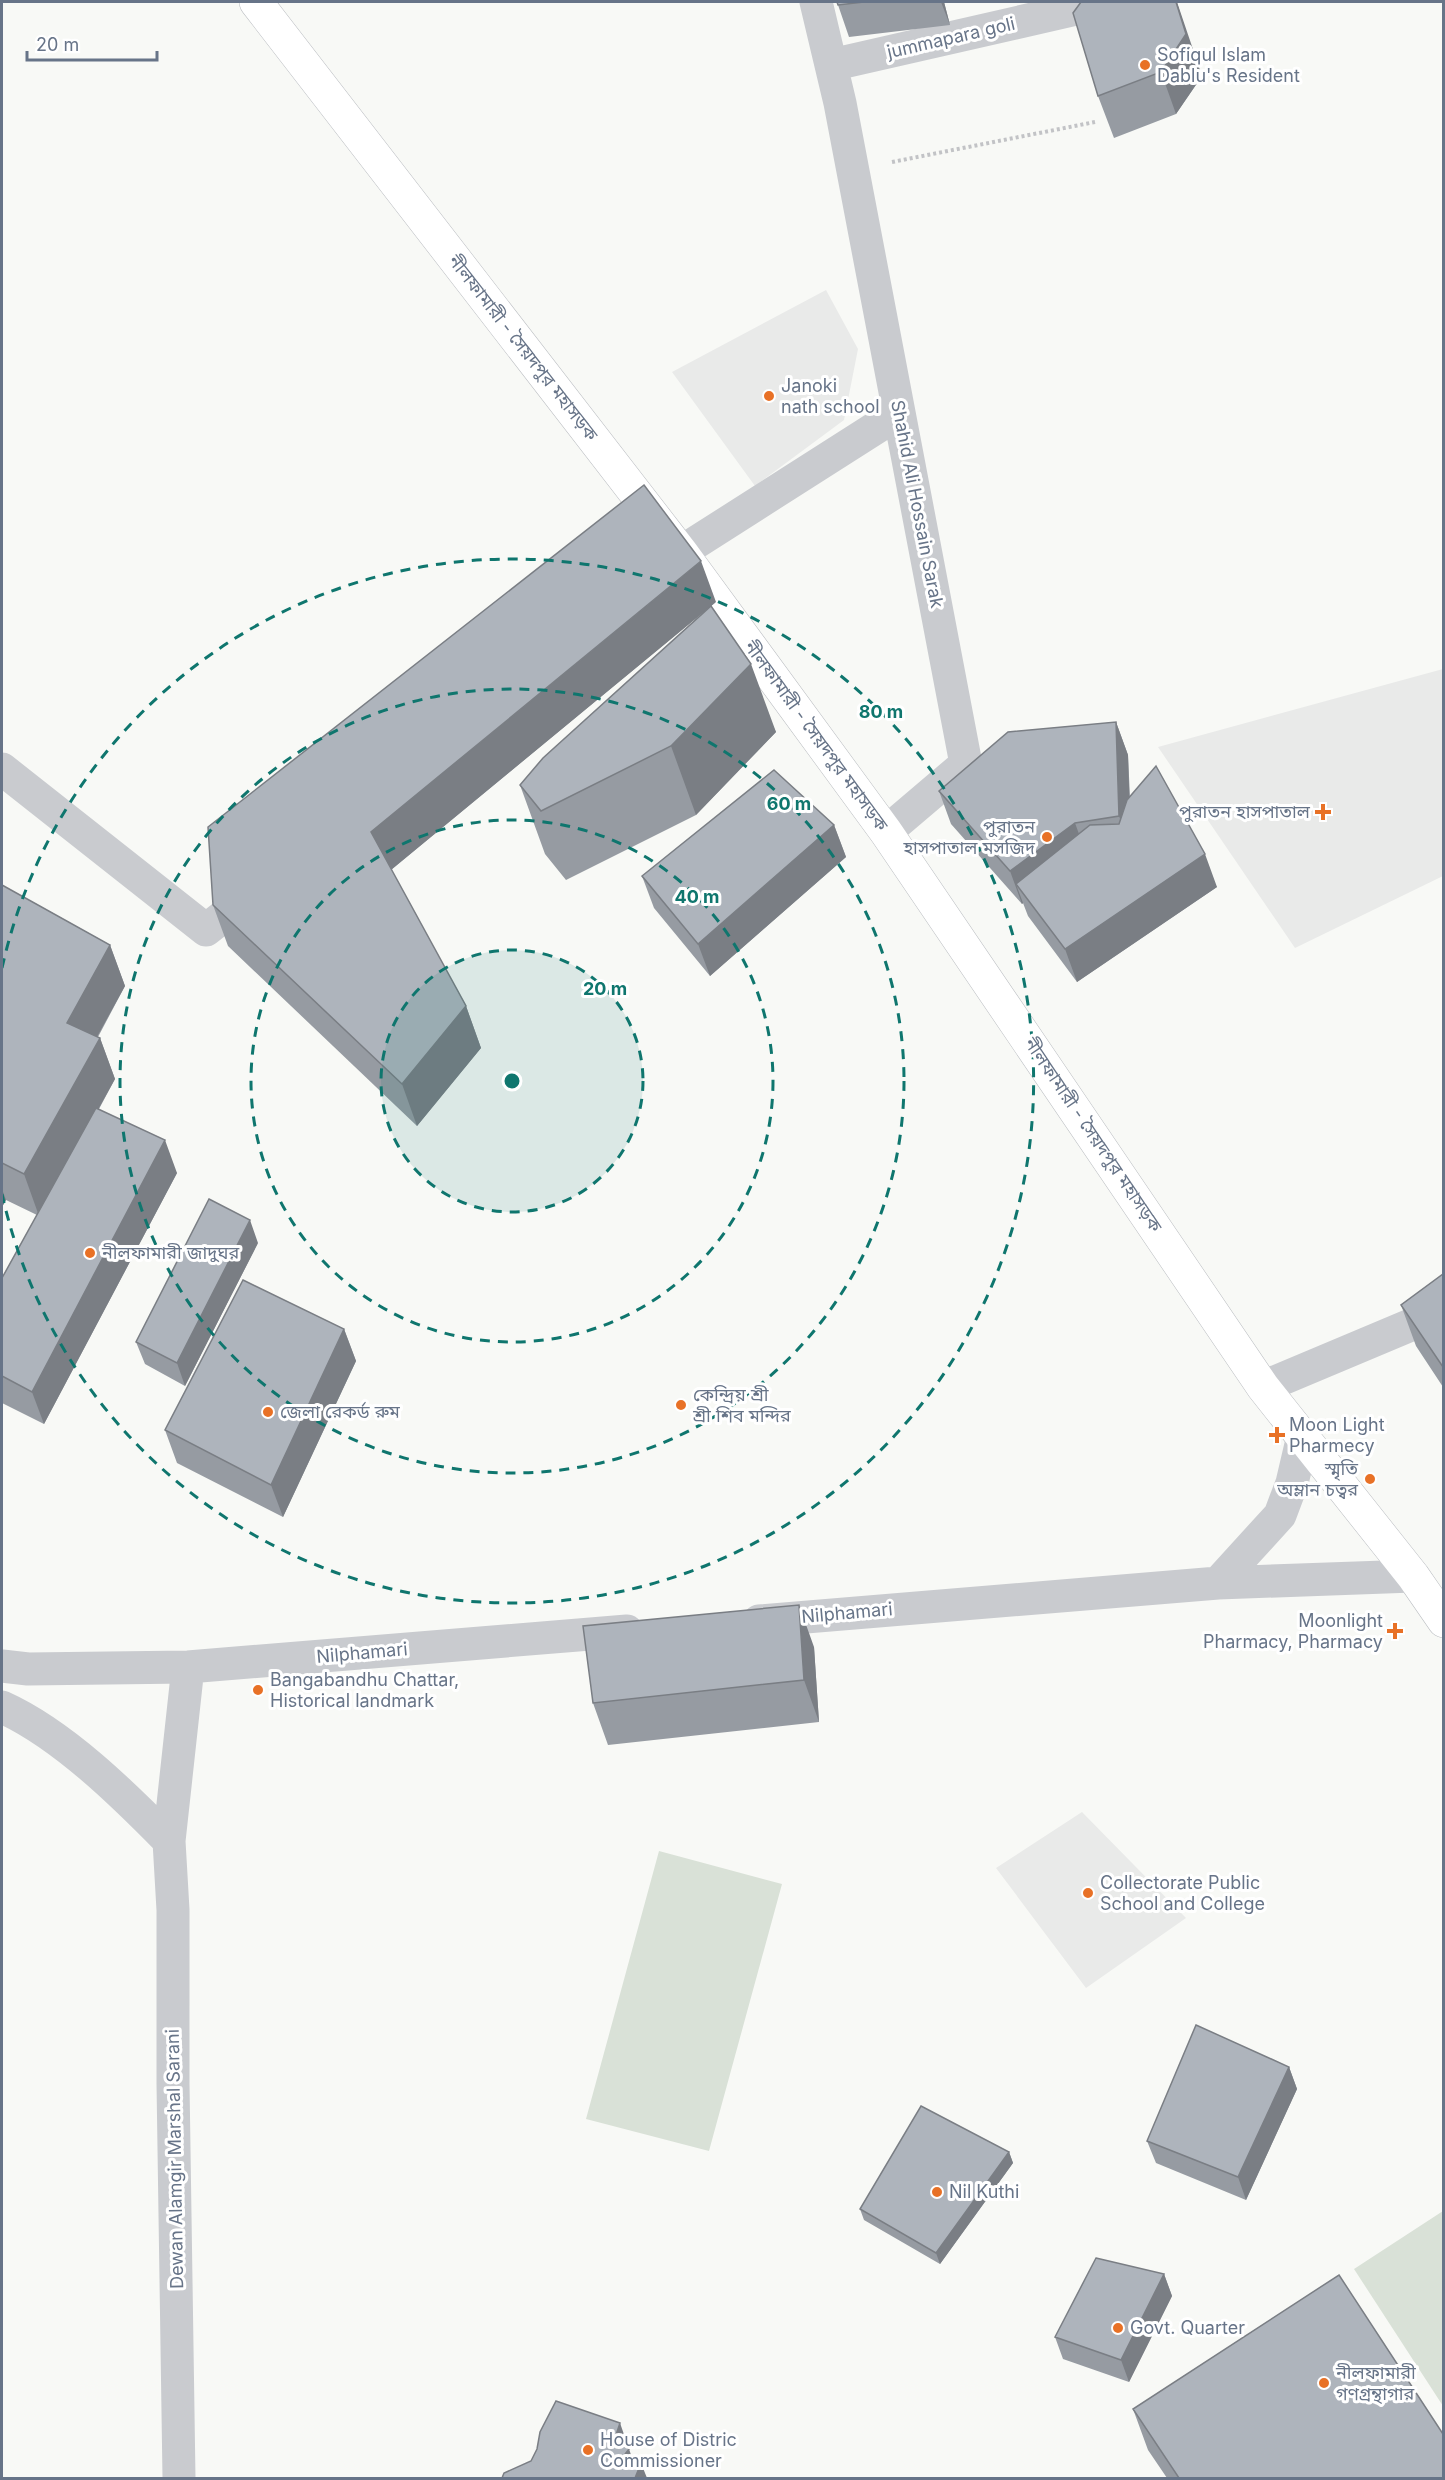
<svg xmlns="http://www.w3.org/2000/svg" width="1445" height="2480" viewBox="0 0 1445 2480" font-family="Inter,'Noto Sans Bengali',sans-serif">
<rect width="100%" height="100%" fill="#f8f9f6"/>
<!-- built -->
<path fill="#e9eae9" d="M826 290 858 349 844 420 755 486 672 372Z
M1443 669V876L1295 948 1158 747Z
M1082 1812 1186 1918 1086 1988 996 1868Z"/>
<!-- green -->
<path fill="#d9e1d7" d="M659 1851 782 1884 709 2151 586 2119Z
M1443 2211V2406L1354 2269Z"/>
<g fill="none" stroke-linecap="round" stroke-linejoin="round">
<!-- major casing -->
<g stroke="#bbbec2" stroke-width="34">
<path id="major" d="M256 2 681 552 886 832 1263 1387 1413 1576 1444 1621"/>
</g>
<!-- path -->
<path stroke="#c2c3c6" stroke-width="4" stroke-dasharray="3 3" stroke-linecap="butt" d="M892 162 1095 122"/>
<!-- minor -->
<path stroke="#c9cbcf" stroke-width="33" d="M816 2 840 103 966 764 886 832
M831 65 1107 2
M659 569 681 552 899 413
M2 769 206 930 253 893
M1263 1387 1444 1311
M1218 1583 1280 1515 1292 1483 1303 1436
M759 1621 1218 1583 1413 1576
M2 1666 28 1669 188 1667 627 1631
M2 1707C62 1734 123 1794 169 1841
M179 2478 173 2083V1910L169 1841 188 1667"/>
<!-- major -->
<use href="#major" stroke="#fff" stroke-width="33"/>
</g>
<!-- wall -->
<path fill="#969ba2" d="M837 2H944L950 25 849 37Z
M1073 13 1202 76 1176 114 1114 138 1098 96Z
M716 602 711 606 776 732 696 815 566 880 545 854 520 785 707 609 391 870 466 1006 481 1048 417 1126 228 946 213 905Z
M1116 722 1128 755 1130 797 1217 887 1077 982 1028 916 1023 903 1022 904 951 824 939 791Z
M834 825 846 857 710 976 654 908 642 876Z
M2 885 110 945 125 986 98 1037 100 1038 115 1079 99 1109 177 1173 44 1424 2 1403V1278L37 1215 6 1200 2 1207Z
M258 1243 185 1386 145 1364 136 1342Z
M1443 1274V1387L1416 1346 1401 1305Z
M344 1329 356 1361 283 1517 177 1463 165 1430Z
M814 1647 819 1722 608 1745 593 1703Z
M1289 2067 1297 2089 1246 2200 1156 2163 1147 2141Z
M1009 2152 1013 2163 940 2264 864 2220 860 2209Z
M1164 2274 1172 2296 1129 2382 1063 2359 1055 2337Z
M1133 2409 1443 2478H1167L1148 2450Z"/>
<!-- shaded-wall -->
<path fill="#7a7e84" d="M941 2H944L950 25Z
M1176 2H1177L1202 76 1176 114 1161 72Z
M701 561 716 602 386 874 371 832Z
M751 664 776 732 696 815 671 746Z
M1116 722 1128 755 1131 849 1119 816Z
M1075 823 1087 856 1016 884 1023 903 1022 904 1010 871Z
M834 825 846 857 710 976 698 944Z
M1205 854 1217 887 1077 982 1065 949Z
M110 945 125 986 82 1064 67 1023Z
M466 1006 481 1048 417 1126 402 1084Z
M100 1038 115 1079 39 1216 24 1174Z
M165 1140 177 1173 44 1424 32 1392Z
M2 1189 6 1200 2 1207Z
M250 1220 258 1243 185 1386 177 1363Z
M344 1329 356 1361 283 1517 271 1485Z
M799 1605 814 1647 819 1722 804 1680Z
M1289 2067 1297 2089 1246 2200 1238 2177Z
M1009 2152 1013 2163 940 2264 936 2253Z
M1164 2274 1172 2296 1129 2382 1121 2360Z
M620 2423 628 2446 625 2454 629 2449 637 2472 632 2478 614 2441Z
M641 2463 647 2478H635Z"/>
<!-- building -->
<path fill="#aeb4bc" stroke="#7a7e84" stroke-width="1.5" d="M837 2H864L838 5Z
M1081 2H1176L1186 34 1161 72 1098 96 1073 13Z
M644 485 701 561 371 832 466 1006 402 1084 213 905 208 827Z
M711 606 751 664 671 746 541 811 520 785 543 758Z
M1116 722 1119 816 1075 823 1010 871 939 791 1008 732Z
M1156 766 1205 854 1065 949 1016 884 1090 825 1119 824 1127 800Z
M774 770 834 825 698 944 642 876Z
M2 885 110 945 67 1023 100 1038 24 1174 2 1163Z
M96 1108 165 1140 32 1392 2 1376V1278Z
M209 1199 250 1220 177 1363 136 1342Z
M1443 1274V1367L1401 1305Z
M243 1280 344 1329 271 1485 165 1430Z
M799 1605 804 1680 593 1703 583 1626Z
M1196 2025 1289 2067 1238 2177 1147 2141Z
M921 2106 1009 2152 936 2253 860 2209Z
M1096 2258 1164 2274 1121 2360 1055 2337Z
M1339 2275 1443 2434V2478H1179L1133 2409Z
M556 2401 620 2423 614 2441 629 2449 622 2458 641 2463 635 2478H502L504 2473 531 2461 537 2449 540 2432Z"/>
<!-- distance rings -->
<circle cx="512" cy="1081" r="131" fill="#0f766e" fill-opacity=".12"/>
<g fill="none" stroke="#0f766e" stroke-width="3" stroke-dasharray="10 8">
<circle cx="512" cy="1081" r="131"/>
<circle cx="512" cy="1081" r="261"/>
<circle cx="512" cy="1081" r="392"/>
<path d="M2 968A522 522 0 1 1 2 1194"/>
</g>
<!-- markers -->
<g fill="#e87126" stroke="#fff" stroke-width="2">
<circle cx="1145" cy="65" r="6"/>
<circle cx="769" cy="396" r="6"/>
<path d="M1320 803h6v6h6v6h-6v6h-6v-6h-6v-6h6z"/>
<circle cx="1047" cy="837" r="6"/>
<circle cx="90" cy="1253" r="6"/>
<circle cx="681" cy="1405" r="6"/>
<circle cx="268" cy="1412" r="6"/>
<path d="M1274 1426h6v6h6v6h-6v6h-6v-6h-6v-6h6z"/>
<circle cx="1370" cy="1479" r="6"/>
<path d="M1392 1622h6v6h6v6h-6v6h-6v-6h-6v-6h6z"/>
<circle cx="258" cy="1690" r="6"/>
<circle cx="1088" cy="1893" r="6"/>
<circle cx="937" cy="2192" r="6"/>
<circle cx="1118" cy="2328" r="6"/>
<circle cx="1324" cy="2383" r="6"/>
<circle cx="588" cy="2450" r="6"/>
</g>
<g text-anchor="middle" stroke-width="6" stroke-linejoin="round" paint-order="stroke">
<!-- street labels -->
<g font-size="18" fill="#677488" stroke="#fff">
<text transform="translate(951 38) rotate(-13)" y="6">jummapara goli</text>
<text transform="translate(523 348) rotate(52)" y="6">নীলফামারী - সৈয়দপুর মহাসড়ক</text>
<text transform="translate(917 504) rotate(79)" y="6">Shahid Ali Hossain Sarak</text>
<text transform="translate(816 736) rotate(54)" y="6">নীলফামারী - সৈয়দপুর মহাসড়ক</text>
<text transform="translate(1093 1135) rotate(56)" y="6">নীলফামারী - সৈয়দপুর মহাসড়ক</text>
<text transform="translate(847 1613) rotate(-5)" y="6">Nilphamari</text>
<text transform="translate(362 1653) rotate(-5)" y="6">Nilphamari</text>
<text transform="translate(175 2159) rotate(-91)" y="6">Dewan Alamgir Marshal Sarani</text>
</g>
<!-- poi labels -->
<g font-size="18" fill="#677488" stroke="#fff" text-anchor="start">
<text x="1157" y="61">Sofiqul Islam<tspan x="1157" dy="21">Dablu's Resident</tspan></text>
<text x="781" y="392">Janoki<tspan x="781" dy="21">nath school</tspan></text>
<text x="1310" y="818" text-anchor="end">পুরাতন হাসপাতাল</text>
<text x="1035" y="833" text-anchor="end">পুরাতন<tspan x="1035" dy="21">হাসপাতাল মসজিদ</tspan></text>
<text x="102" y="1259">নীলফামারী জাদুঘর</text>
<text x="693" y="1401">কেন্দ্রিয় শ্রী<tspan x="693" dy="21">শ্রী শিব মন্দির</tspan></text>
<text x="280" y="1418">জেলা রেকর্ড রুম</text>
<text x="1289" y="1431">Moon Light<tspan x="1289" dy="21">Pharmecy</tspan></text>
<text x="1358" y="1475" text-anchor="end">স্মৃতি<tspan x="1358" dy="21">অম্লান চত্বর</tspan></text>
<text x="1383" y="1627" text-anchor="end">Moonlight<tspan x="1383" dy="21">Pharmacy, Pharmacy</tspan></text>
<text x="270" y="1686">Bangabandhu Chattar,<tspan x="270" dy="21">Historical landmark</tspan></text>
<text x="1100" y="1889">Collectorate Public<tspan x="1100" dy="21">School and College</tspan></text>
<text x="949" y="2198">Nil Kuthi</text>
<text x="1130" y="2334">Govt. Quarter</text>
<text x="1336" y="2379">নীলফামারী<tspan x="1336" dy="21">গণগ্রন্থাগার</tspan></text>
<text x="600" y="2446">House of Distric<tspan x="600" dy="21">Commissioner</tspan></text>
</g>
</g>
<circle cx="512" cy="1081" r="9" fill="#0f766e" stroke="#fff" stroke-width="3"/>
<g font-size="18" text-anchor="middle" font-weight="bold" fill="#0f766e" stroke="#fff" stroke-width="6" stroke-linejoin="round" paint-order="stroke">
<text x="881" y="718">80 m</text>
<text x="789" y="810">60 m</text>
<text x="697" y="903">40 m</text>
<text x="605" y="995">20 m</text>
</g>
<!-- border -->
<rect width="1445" height="2480" fill="none" stroke="#677488" stroke-width="6"/>
<!-- scale -->
<path d="M27 51v9h130v-9" fill="none" stroke="#677488" stroke-width="3"/>
<text x="36" y="51" font-size="18" fill="#677488" stroke="#ffffff" stroke-width="4.5" paint-order="stroke">20 m</text>
</svg>
